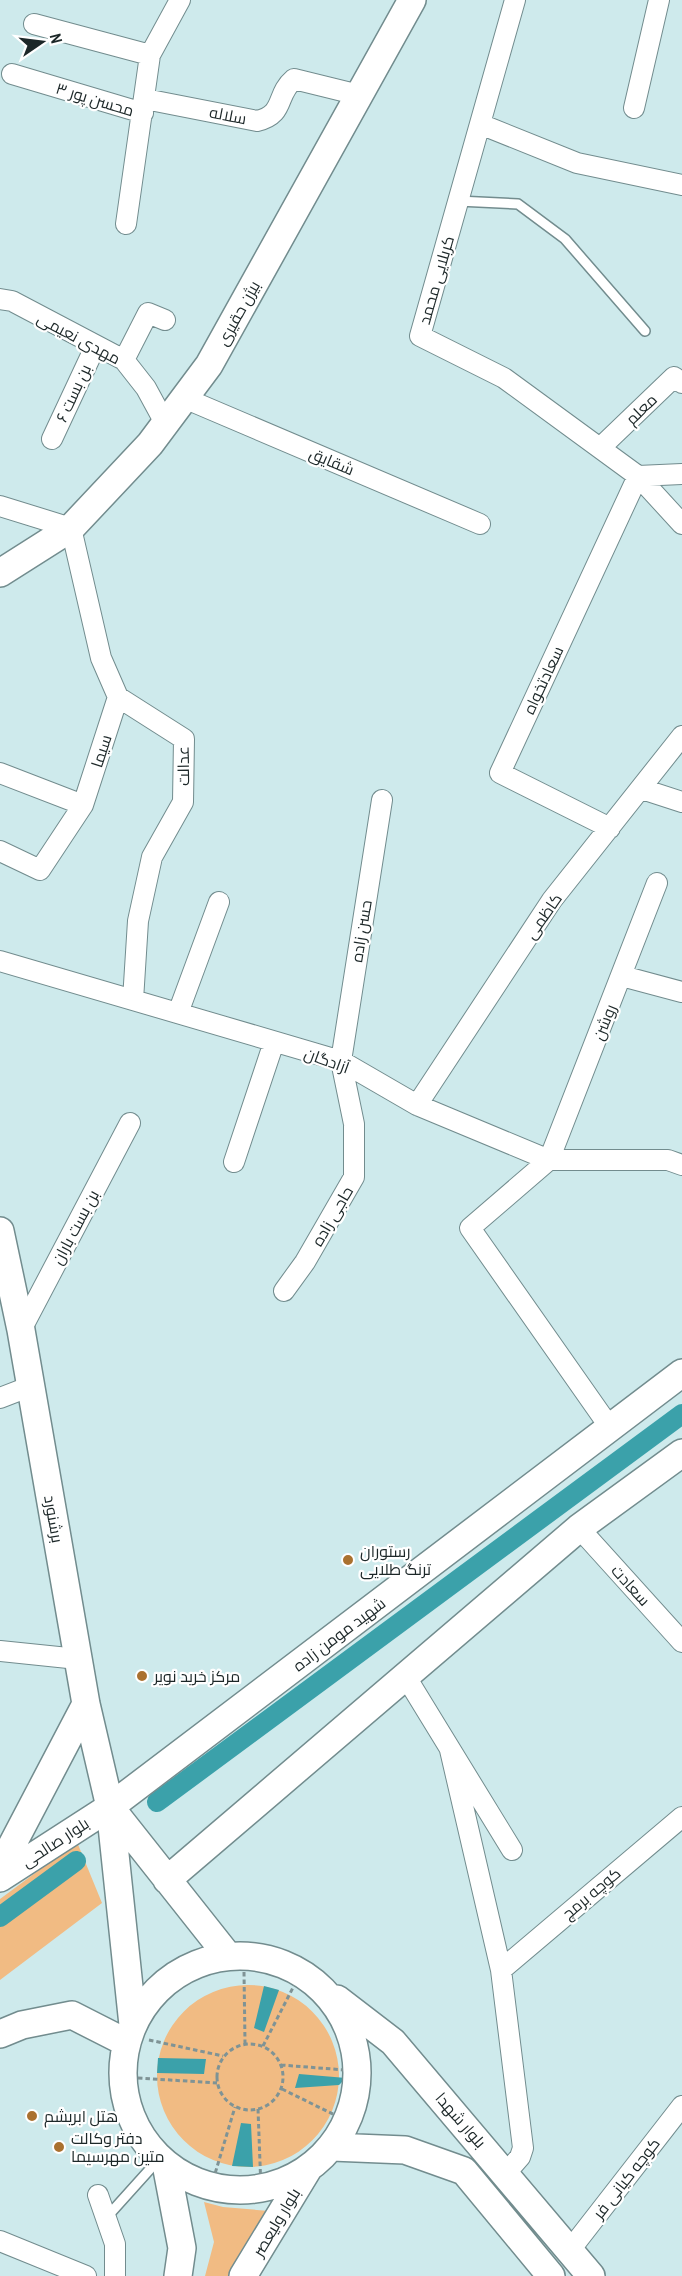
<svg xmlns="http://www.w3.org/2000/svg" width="682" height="2276" viewBox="0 0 682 2276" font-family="'Archivo Narrow',Cairo,sans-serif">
<rect width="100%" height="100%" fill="#ceeaec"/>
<!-- green -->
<path fill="#f1bb83" d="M77 1842 102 1903 0 1980V1899Z
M157 2076a91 91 0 1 1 182 0a91 91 0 1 1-182 0Z
M204 2202 223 2207 269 2211 231 2276H205L214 2242Z"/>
<!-- water -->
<path fill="#3ba1aa" d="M264 1986 279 1990 264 2032 254 2028Z
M158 2058 206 2059 204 2074 157 2073Z
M299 2074 346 2078 339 2085 295 2088Z
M241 2123 251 2124 253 2167 232 2166Z"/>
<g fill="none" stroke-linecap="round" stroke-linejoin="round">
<!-- canal -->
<path stroke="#3ba1aa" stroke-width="20" d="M157 1802 682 1414
M0 1917 76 1861"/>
<!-- lane casing -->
<g stroke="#728c8e" stroke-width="12">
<path id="lane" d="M458 201 518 204 565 239 645 331
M106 2218 160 2158"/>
</g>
<!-- street casing -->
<g stroke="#728c8e" stroke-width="22">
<path id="street" d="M515 0 420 336 504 378 638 476 682 474
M34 24 150 55
M12 74 143 113
M145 99 257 121C286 114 275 95 294 79L359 95
M634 108 659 0
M480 124 577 163 682 185
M126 224 150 55 180 0
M0 299 12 301 124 360 146 388 165 423
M124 360 148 313 165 320
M184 398 480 524
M52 439 95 347
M600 448 674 377 682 383
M0 506 71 528 101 658 118 697 184 739 183 802 152 857 138 921 133 1000
M0 773 83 805
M642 789 682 802
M610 828 500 773 638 476 682 524
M0 851 40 870 83 805 118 697
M0 961 341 1061 417 1105 549 1160H668L682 1165
M622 976 682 992
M178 1013 219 902
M417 1105 552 900 682 736
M234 1162 274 1042
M284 1291 305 1262 354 1177V1124L341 1061 382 800
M21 1330 130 1123
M0 1398 31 1386
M611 1429 470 1228 549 1160 657 883
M579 1528 682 1642
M0 1651 78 1659
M406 1677 512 1850
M450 1750 501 1970 523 2148 520 2157 506 2173
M501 1970 682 1817
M98 2195 115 2244V2276
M0 2241 86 2276
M570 2250 682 2106"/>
</g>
<!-- secondary casing -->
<g stroke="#728c8e" stroke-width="30">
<path id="secondary" d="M0 573 71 528 150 444 209 365 412 0
M0 1231 21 1330 86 1704 110 1807 133 2025
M110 1807 228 1956
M0 1868 86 1704
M0 1878 110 1807 682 1373
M167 1880 579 1528 682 1453
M123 2073a117 117 0 1 1 234 0a117 117 0 1 1-234 0Z
M337 1999 393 2042 591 2276
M0 2034 22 2025 72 2015 127 2043
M332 2147 405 2150 464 2171 551 2276
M166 2164 182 2248 178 2276
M243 2276 308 2169"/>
</g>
<!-- path -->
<path stroke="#7f9395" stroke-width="3" stroke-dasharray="4.5 3" stroke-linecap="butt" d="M244 1972 245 2043
M149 2040 223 2056
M217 2077a33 33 0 1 1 66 0a33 33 0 1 1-66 0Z
M263 2046 301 1972
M281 2065 358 2071
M123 2077 217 2083
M282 2089 347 2121
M258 2109 261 2189
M211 2187 235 2107"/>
<!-- lane -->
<use href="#lane" stroke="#fff" stroke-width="9"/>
<!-- street -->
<use href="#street" stroke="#fff" stroke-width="20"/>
<!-- secondary -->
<use href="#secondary" stroke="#fff" stroke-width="27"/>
</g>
<!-- markers -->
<g fill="#aa712f" stroke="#fff" stroke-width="2">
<circle cx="348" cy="1560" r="6"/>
<circle cx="142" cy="1676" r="6"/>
<circle cx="32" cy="2116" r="6"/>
<circle cx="59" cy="2147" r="6"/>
</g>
<g text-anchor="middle" stroke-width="4.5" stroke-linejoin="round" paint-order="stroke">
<!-- street labels -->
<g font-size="16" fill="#1c2728" stroke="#fff">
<text transform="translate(95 99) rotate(17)" y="6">محسن پور ۳</text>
<text transform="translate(228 115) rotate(11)" y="6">سلاله</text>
<text transform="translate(436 280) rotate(-74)" y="6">کربلایی محمد</text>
<text transform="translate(238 313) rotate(-61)" y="6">بیژن حقیری</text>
<text transform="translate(79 338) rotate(28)" y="6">مهدی نعیمی</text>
<text transform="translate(73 393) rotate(-65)" y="6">بن بست ۶</text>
<text transform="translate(641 409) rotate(-44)" y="6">معلم</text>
<text transform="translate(332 461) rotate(23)" y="6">شقایق</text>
<text transform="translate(543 680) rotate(-65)" y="6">سعادتخواه</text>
<text transform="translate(101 751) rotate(-72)" y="6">سیما</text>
<text transform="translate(183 766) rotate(-91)" y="6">عدالت</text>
<text transform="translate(543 916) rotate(-55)" y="6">کاظمی</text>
<text transform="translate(361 931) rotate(-81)" y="6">حسن زاده</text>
<text transform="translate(604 1022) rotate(-68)" y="6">روشن</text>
<text transform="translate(327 1060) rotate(20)" y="6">آزادگان</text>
<text transform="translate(332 1216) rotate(-60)" y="6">حاجی زاده</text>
<text transform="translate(75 1227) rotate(-62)" y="6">بن بست باران</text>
<text transform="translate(54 1519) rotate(80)" y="6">برشنورد</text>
<text transform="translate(631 1585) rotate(48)" y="6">سعادت</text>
<text transform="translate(339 1634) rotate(-37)" y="6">شهید مومن زاده</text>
<text transform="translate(55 1842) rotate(-33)" y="6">بلوار صالحی</text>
<text transform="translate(591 1893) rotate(-40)" y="6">کوچه برمچ</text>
<text transform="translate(461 2120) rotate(49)" y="6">بلوار شهدا</text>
<text transform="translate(626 2178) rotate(-52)" y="6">کوچه کیانی فر</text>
<text transform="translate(276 2222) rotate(-59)" y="6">بلوار ولیعصر</text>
</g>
<!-- poi labels -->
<g font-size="16" fill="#1c2728" stroke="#fff" text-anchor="start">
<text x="360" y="1557">رستوران<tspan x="360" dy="18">ترنگ طلایی</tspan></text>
<text x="154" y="1682">مرکز خرید نویر</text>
<text x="44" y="2122">هتل ابریشم</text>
<text x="71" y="2144">دفتر وکالت<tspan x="71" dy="18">متین مهرسیما</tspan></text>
</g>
</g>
<!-- north arrow -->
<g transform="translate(42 42) rotate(76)" stroke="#ffffff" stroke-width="4.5" paint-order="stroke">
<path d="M0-4.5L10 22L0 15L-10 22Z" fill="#1c2728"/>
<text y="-9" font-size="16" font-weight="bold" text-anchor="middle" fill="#1c2728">N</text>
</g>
</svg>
